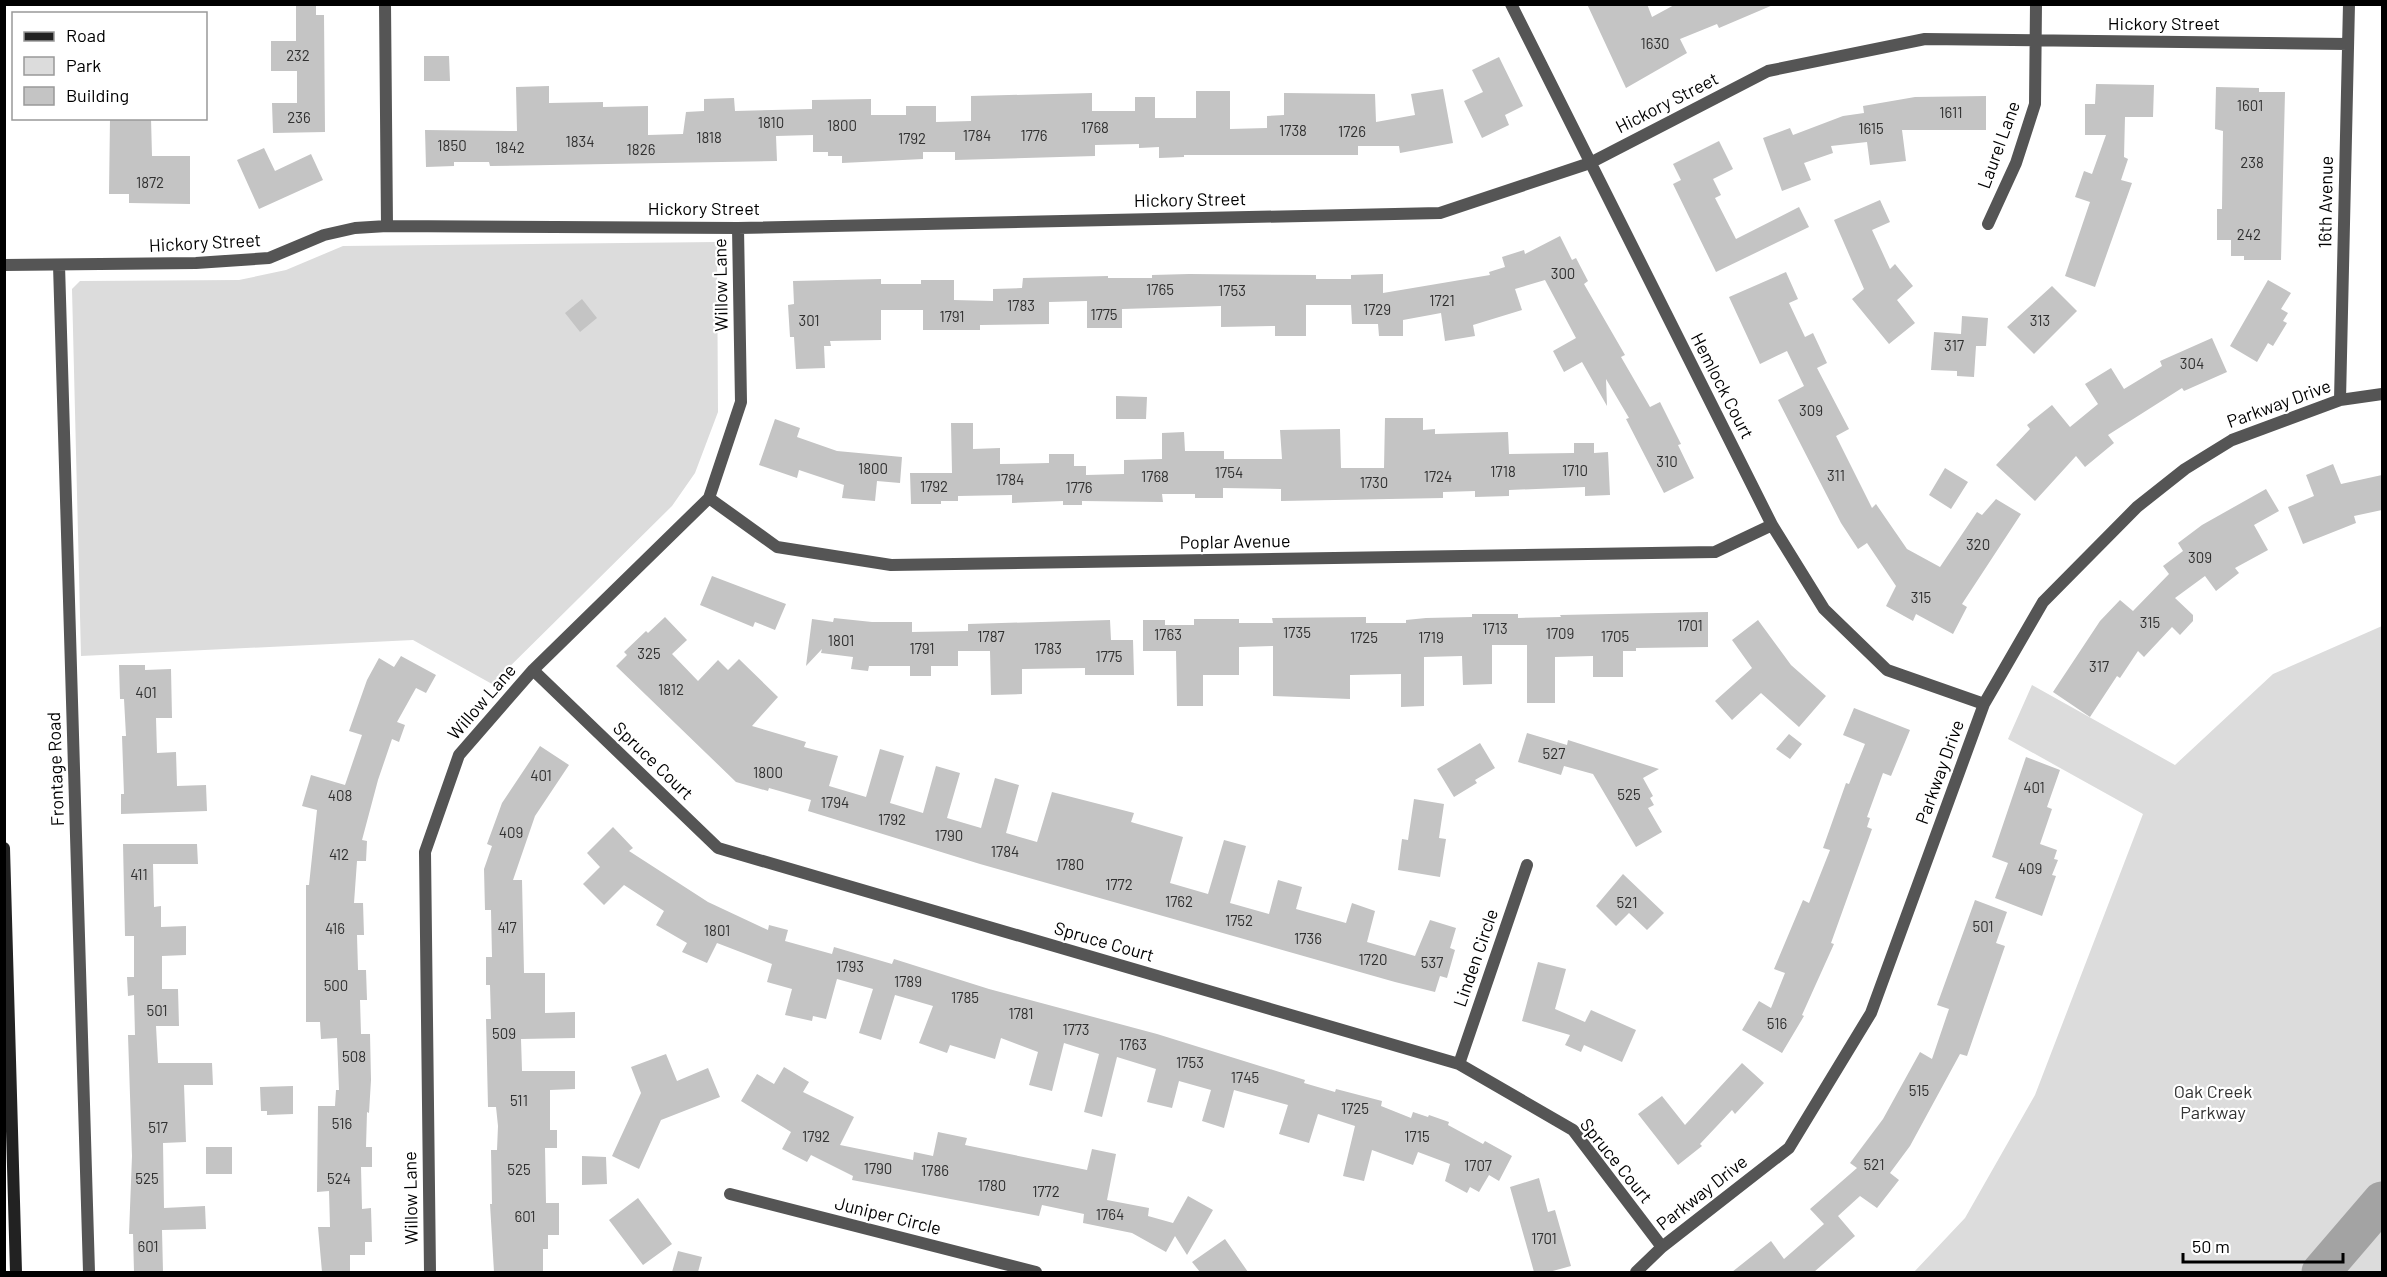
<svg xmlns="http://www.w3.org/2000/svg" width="2387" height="1277" viewBox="0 0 2387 1277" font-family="Barlow,sans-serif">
<rect width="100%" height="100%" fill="#fff"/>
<!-- green -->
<path fill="#dcdcdc" d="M717 242 718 412 695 473 672 506 492 684 413 640 81 656 72 289 80 281 239 280 286 270 343 246Z
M2382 626V1272H1914L1965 1218 2035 1095 2143 814 2008 739 2032 685 2175 765 2273 674Z"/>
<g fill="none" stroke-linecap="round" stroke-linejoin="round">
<!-- river -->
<path stroke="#a3a3a3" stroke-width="39" d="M2321 1272 2382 1201"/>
</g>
<!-- building -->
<path fill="#c4c4c4" d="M296 4H316V15H324L325 132 273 133 272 103H297V71H271V41H296Z
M1587 4H1647L1652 17 1676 4 1773 5 1719 28 1717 24 1680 39 1687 53 1626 88Z
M424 56H449L450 81H424Z
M1499 57 1523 106 1505 115 1509 125 1482 138 1464 101 1483 92 1472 70Z
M2096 84 2154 85 2153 117H2125L2124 157 2128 159 2121 180 2132 183 2095 287 2065 276 2090 202 2075 197 2084 171 2092 174 2106 135H2085V104H2095Z
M549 86V103L603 102V107L648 106V135L683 134 686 112 704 111V99L734 98 735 111 812 109V100L871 99V115H906V106H936V122L971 121V96L1092 93V111H1135V97H1155V118H1196V91H1230V129L1267 128V116L1284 115V93L1375 94 1376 122 1415 115 1411 94 1443 89 1453 143 1400 153 1399 146H1358V155H1184V157L1159 158V147L1139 148V144L1095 145V156L955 160V152H923V159L842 163V156H828V152H813V135L776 136 777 161 490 166 489 162H454V166L426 167 425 130 517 131 516 87Z
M2216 87 2259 88V92H2285L2281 260H2244V256H2231V240H2217V209H2222L2223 131 2215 129Z
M1986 96V130H1902L1906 161 1870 165 1867 142 1831 146 1833 153 1804 163 1811 180 1782 191 1763 138 1790 128 1793 135 1843 116 1864 113 1863 106 1915 97Z
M110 118H151L152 156H190V204L129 203V194H109Z
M1719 141 1733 169 1713 179 1721 195 1715 198 1736 239 1799 207 1809 227 1716 272 1673 184 1681 180 1673 164Z
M264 148 275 171 311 154 323 180 259 209 237 160Z
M1880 200 1890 222 1872 230 1890 269 1895 264 1913 286 1897 300 1915 323 1889 344 1852 299 1864 289 1834 220Z
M1560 236 1572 260 1576 258 1588 281 1584 284 1625 355 1621 357 1650 407 1660 402 1681 444 1678 445 1694 478 1664 493 1626 419 1629 418 1606 379 1607 406 1582 362 1564 372 1553 351 1576 338 1545 280 1515 289 1522 310 1473 325 1475 336 1445 341 1441 313 1403 320V336H1379L1378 324H1352L1351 305H1306V336H1275V326L1221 327V306L1122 309V328H1087V301L1049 302V324L980 325V330H923V310H881V340L830 341 831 346H824L825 368 796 369 794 337H790L788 305 794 304 793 281 881 279V284H921V280H954V300L993 301V289L1022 288 1023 278 1108 276V278H1152V275L1189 274 1316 275V279H1351V275L1383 274V293L1490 275 1489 272 1505 267 1502 257 1524 250 1525 254Z
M1786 272 1798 299 1789 303 1805 337 1813 333 1827 363 1817 368 1849 429 1836 436 1872 508 1876 504 1907 549 1940 567 1977 512 1982 515 1996 499 2021 514 1962 604 1967 607 1953 634 1916 614 1913 621 1886 606 1896 586 1867 543 1858 549 1841 523 1778 400 1804 386 1787 351 1760 364 1729 297Z
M2268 280 2291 293 2281 309 2288 313 2283 321 2287 323 2273 346 2268 343 2257 362 2230 346Z
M2052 286 2077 311 2034 354 2007 327Z
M582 299 597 318 580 332 565 313Z
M1962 316 1988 318 1986 346H1976L1974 377 1957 376V371L1931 370 1934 332 1961 334Z
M2212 338 2227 372 2184 391 2182 388 2108 435 2114 443 2085 467 2076 456 2035 501 1996 465 2030 429 2027 425 2052 405 2070 427 2098 404 2085 384 2111 368 2124 389 2162 366 2160 361Z
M1116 396 1147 397 1146 419H1116Z
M1385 418H1423V430L1435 429V434L1508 432 1509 454 1574 453V443H1594V453L1608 452 1610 495 1585 496V487L1509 490V496L1475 497V491L1443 492V498L1281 501V489L1223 488V498H1195V494H1162L1163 502 1082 501V505H1063V501L1012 503V495L958 496V501H941V504H911L910 473H952L951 423H973V449L1000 448V464L1049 463V454H1074V466H1086V475L1124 474V460L1162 459V433L1184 432 1185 451H1224V459H1282L1280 430 1340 429 1341 468H1384Z
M775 419 800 428 797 437 837 451 902 457 900 483 877 481 875 501 842 498 844 485 799 470 797 478 759 465Z
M2333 464 2341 484 2382 475V510L2354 516 2356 523 2303 544 2288 507 2314 496 2306 475Z
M1945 468 1968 482 1951 509 1929 495Z
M2266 489 2279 511 2254 525 2268 550 2235 568 2239 573 2216 591 2205 576 2175 598 2193 615V621L2180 635 2172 627 2144 657 2138 651 2120 678 2117 676 2090 717 2053 692 2100 621 2120 600 2133 611 2169 574 2163 566 2183 551 2178 543 2202 525Z
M712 576 786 604 775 630 755 622 753 627 700 605Z
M1708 612V647L1636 648V651H1623V677H1593V656L1555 657V703H1527V645H1492V684L1463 685 1462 656 1424 657V706L1401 707V674L1350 675V699L1273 696V646L1239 647V675H1203V706H1177L1176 651H1143V620H1165V625H1194V619H1239V623H1273L1272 618 1366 617V623H1406V620L1426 618 1472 617V614H1518V618L1561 617 1560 615Z
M665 617 687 640 672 654 698 681 718 660 728 670 739 659 778 697 752 726 806 742 804 747 838 756 829 786 866 797 880 749 904 756 890 803 923 813 936 766 960 773 947 818 981 828 995 778 1019 785 1006 833 1037 842 1052 792 1134 813 1131 822 1183 837 1170 883 1208 894 1224 840 1246 846 1230 903 1269 914 1278 880 1302 887 1296 909 1346 923 1352 903 1375 911 1367 942 1415 956 1430 920 1456 928 1450 948 1455 950 1447 978 1440 976 1435 992 1395 982 980 864 808 811 811 800 769 788 768 791 736 782 616 666 627 655 624 652 646 631 648 633Z
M834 618 872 622H912V632L968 631V624L1110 620 1111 640H1133L1134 675H1085V668L1022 669V694L991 695 990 651H958V666H931V676H910V666H869L868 671 851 669 853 657 821 653 822 649 806 666 812 619 833 622Z
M1758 620 1791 665 1826 696 1799 727 1761 693 1732 720 1715 701 1752 668 1732 640Z
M401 656 436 675 426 693 416 688 397 722 405 725 399 742 392 739 378 780 362 840 367 841 366 861H357L354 903H363L364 935H357L358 970H366L367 1000H360L361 1034H370L371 1080 369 1113 367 1112 366 1147H372V1167H361L362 1209 371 1208 372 1242H365V1255H350V1272H322L318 1227H330L329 1191 317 1192 318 1106H335L336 1090H339L337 1038 321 1039 320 1022H306V885H309L317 810 302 806 311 775 345 785 362 735 349 731 367 680 379 658 394 667Z
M119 665H145V670L171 669 172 718H156L157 753 176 752 177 786 206 785 207 811 121 814V794H124L122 736H126L124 699H120Z
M1854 708 1910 730 1891 776 1883 773 1867 817 1870 818 1867 827 1872 829 1831 943 1834 944 1802 1015 1804 1016 1782 1053 1742 1030 1759 1001 1771 1008 1785 973 1774 969 1803 900 1809 903 1830 850 1823 848 1846 783 1849 784 1865 744 1843 735Z
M1527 733 1567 745 1568 740 1659 769 1643 778 1653 796 1650 798 1654 805 1648 808 1662 832 1636 847 1593 774 1564 766 1561 775 1518 762Z
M1789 734 1802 744 1790 759 1776 749Z
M1480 743 1495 768 1475 780 1477 783 1454 797 1437 769Z
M540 746 569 765 535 816 513 880H522L524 973H545V1013L575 1012V1038L521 1039 522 1071H575V1089L550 1090V1130H557V1148H545L546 1203H559V1235H548V1249H543V1272H494L490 1204H492L491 1150H497L498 1126 496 1107H488L486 1019H491L490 985H486V957H492L491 910H485L484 869 492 846 487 844 502 803Z
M2026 757 2060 770 2047 807 2052 809 2040 844 2057 850 2054 859 2058 860 2052 875 2056 876 2042 916 1995 898 2008 863 1992 857Z
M1414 799 1444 804 1439 838 1446 839 1440 877 1398 870 1402 839 1408 840Z
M613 827 633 848 629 851 708 902 768 930 769 925 788 930 785 941 832 954 834 947 892 964 894 959 989 989 1157 1034 1305 1080 1304 1083 1335 1092 1336 1089 1382 1101 1381 1106 1411 1118 1413 1112 1428 1117 1429 1115 1449 1122 1448 1125 1483 1144 1485 1141 1512 1156 1499 1181 1489 1175 1479 1192 1470 1187 1467 1193 1445 1181 1450 1164 1418 1152 1413 1165 1372 1150 1364 1181 1343 1176 1355 1126 1318 1114 1309 1143 1279 1134 1288 1105 1234 1090 1224 1128 1202 1121 1211 1090 1179 1081 1172 1108 1147 1102 1156 1069 1117 1057 1102 1117 1084 1112 1099 1054 1064 1043 1052 1091 1029 1085 1038 1052 1001 1038 995 1059 950 1045 947 1053 919 1043 933 1006 895 995 881 1040 859 1033 873 989 837 979 826 1019 813 1016 812 1021 785 1015 792 989 767 982 772 964 717 943 707 963 682 952 687 943 656 925 664 911 624 885 604 905 583 884 600 867 587 853Z
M123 844H197L198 864H153L154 907 161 906V927L186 926V955L162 956V989H178L179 1026H156L158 1063H212L213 1085H184L186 1142 163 1143 164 1208 205 1206 206 1229 162 1230 163 1272H134L133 1234H129L132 1156 128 1035H135L134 995 128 996 127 977H134V936H125Z
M1623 874 1664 913 1647 930 1629 913 1616 926 1596 906Z
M1975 900 2007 912 1996 943 2005 946 1967 1056 1960 1054 1910 1146 1890 1173 1899 1180 1877 1208 1860 1196 1838 1216 1855 1236 1814 1272H1732L1771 1241 1784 1259 1824 1224 1810 1209 1857 1168 1850 1163 1883 1119 1920 1052 1932 1059 1949 1009 1937 1005Z
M1538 962 1566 969 1555 1009 1585 1022 1591 1010 1636 1030 1622 1062 1584 1045 1581 1052 1565 1045 1570 1035 1522 1021Z
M666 1054 677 1081 708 1068 720 1097 661 1120 639 1169 612 1156 641 1093 631 1067Z
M1742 1063 1764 1083 1735 1114 1732 1110 1700 1144 1702 1146 1678 1165 1638 1114 1662 1096 1685 1125Z
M784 1067 809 1082 803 1092 854 1117 840 1145 913 1160 914 1152 933 1156 938 1132 967 1138 965 1145 1087 1170 1092 1149 1116 1154 1107 1200 1149 1208 1148 1216 1173 1223 1188 1196 1213 1210 1187 1255 1175 1236 1166 1252 1132 1233 1083 1223 1084 1214 1042 1205 1039 1216 852 1180 853 1176 811 1155 807 1162 782 1149 791 1132 741 1101 757 1074 774 1084Z
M293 1086V1114L267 1115V1111H261L260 1087Z
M206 1147H232V1174H206Z
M582 1156 606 1157 607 1184 582 1185Z
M1539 1178 1548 1212 1555 1210 1571 1266 1549 1272H1534L1510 1187Z
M638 1198 672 1244 643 1265 609 1220Z
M1225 1239 1248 1272H1200L1192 1262Z
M678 1251 702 1257 698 1272H672Z"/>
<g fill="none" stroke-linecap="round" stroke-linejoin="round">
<!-- minor -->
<path stroke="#555" stroke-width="12" d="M385 4 387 226
M1511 4 1772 525 1824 609 1887 670 1984 704
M1988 224 2016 163 2035 104 2036 4
M4 265 196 263 269 258 324 235 355 228 387 226 738 228 1440 213 1590 163 1768 71 1925 39 2348 44
M59 265 89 1272
M2340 400 2349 4
M709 498 777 547 891 565 1715 552 1772 525
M533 670 718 848 1459 1064 1573 1130 1662 1247
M1459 1064 1527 865
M730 1194 1036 1272
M430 1272 425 852 459 755 533 670 709 498 741 402 738 228
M1636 1272 1662 1247 1789 1148 1871 1013 1984 704 2043 602 2137 507 2185 469 2232 440 2340 400 2382 394"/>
<!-- secondary -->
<path stroke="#222" stroke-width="12" d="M4 848 16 1272"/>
</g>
<g text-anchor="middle" stroke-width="4.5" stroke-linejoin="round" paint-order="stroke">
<!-- number labels -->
<g font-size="15" fill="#313131">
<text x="1655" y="49">1630</text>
<text x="298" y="61">232</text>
<text x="2250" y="111">1601</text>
<text x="1951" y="118">1611</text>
<text x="299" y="123">236</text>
<text x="771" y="128">1810</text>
<text x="842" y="131">1800</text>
<text x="1095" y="133">1768</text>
<text x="1871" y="134">1615</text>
<text x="1293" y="136">1738</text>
<text x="1352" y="137">1726</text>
<text x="977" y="141">1784</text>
<text x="1034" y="141">1776</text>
<text x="709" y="143">1818</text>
<text x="912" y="144">1792</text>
<text x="580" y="147">1834</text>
<text x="452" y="151">1850</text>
<text x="510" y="153">1842</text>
<text x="641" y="155">1826</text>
<text x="2252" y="168">238</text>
<text x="150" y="188">1872</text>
<text x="2249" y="240">242</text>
<text x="1563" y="279">300</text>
<text x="1160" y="295">1765</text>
<text x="1232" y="296">1753</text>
<text x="1442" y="306">1721</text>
<text x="1021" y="311">1783</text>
<text x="1377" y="315">1729</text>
<text x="1104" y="320">1775</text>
<text x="952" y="322">1791</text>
<text x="809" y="326">301</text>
<text x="2040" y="326">313</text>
<text x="1954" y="351">317</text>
<text x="2192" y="369">304</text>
<text x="1811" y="416">309</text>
<text x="1667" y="467">310</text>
<text x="873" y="474">1800</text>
<text x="1575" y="476">1710</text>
<text x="1503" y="477">1718</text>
<text x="1229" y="478">1754</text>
<text x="1836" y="481">311</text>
<text x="1155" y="482">1768</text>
<text x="1438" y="482">1724</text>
<text x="1010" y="485">1784</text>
<text x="1374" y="488">1730</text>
<text x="934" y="492">1792</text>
<text x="1079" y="493">1776</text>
<text x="1978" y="550">320</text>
<text x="2200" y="563">309</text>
<text x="1921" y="603">315</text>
<text x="2150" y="628">315</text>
<text x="1690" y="631">1701</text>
<text x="1495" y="634">1713</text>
<text x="1297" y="638">1735</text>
<text x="1560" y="639">1709</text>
<text x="1168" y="640">1763</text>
<text x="991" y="642">1787</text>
<text x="1615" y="642">1705</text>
<text x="1364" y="643">1725</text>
<text x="1431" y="643">1719</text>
<text x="841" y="646">1801</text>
<text x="922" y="654">1791</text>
<text x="1048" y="654">1783</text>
<text x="649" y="659">325</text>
<text x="1109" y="662">1775</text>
<text x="2099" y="672">317</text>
<text x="671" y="695">1812</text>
<text x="146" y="698">401</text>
<text x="1554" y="759">527</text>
<text x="768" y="778">1800</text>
<text x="541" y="781">401</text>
<text x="2034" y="793">401</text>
<text x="1629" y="800">525</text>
<text x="340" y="801">408</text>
<text x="835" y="808">1794</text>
<text x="892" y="825">1792</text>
<text x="511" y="838">409</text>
<text x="949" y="841">1790</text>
<text x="1005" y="857">1784</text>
<text x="339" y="860">412</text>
<text x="1070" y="870">1780</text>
<text x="2030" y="874">409</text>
<text x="139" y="880">411</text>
<text x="1119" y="890">1772</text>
<text x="1179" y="907">1762</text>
<text x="1627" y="908">521</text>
<text x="1239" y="926">1752</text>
<text x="1983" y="932">501</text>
<text x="507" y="933">417</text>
<text x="335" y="934">416</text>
<text x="717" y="936">1801</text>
<text x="1308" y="944">1736</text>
<text x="1373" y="965">1720</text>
<text x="1432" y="968">537</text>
<text x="850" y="972">1793</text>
<text x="908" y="987">1789</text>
<text x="336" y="991">500</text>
<text x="965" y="1003">1785</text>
<text x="157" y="1016">501</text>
<text x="1021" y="1019">1781</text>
<text x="1777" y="1029">516</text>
<text x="1076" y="1035">1773</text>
<text x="504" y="1039">509</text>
<text x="1133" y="1050">1763</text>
<text x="354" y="1062">508</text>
<text x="1190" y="1068">1753</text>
<text x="1245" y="1083">1745</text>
<text x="1919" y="1096">515</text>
<text x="519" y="1106">511</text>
<text x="1355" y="1114">1725</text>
<text x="342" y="1129">516</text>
<text x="158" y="1133">517</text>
<text x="816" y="1142">1792</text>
<text x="1417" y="1142">1715</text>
<text x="1874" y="1170">521</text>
<text x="1478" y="1171">1707</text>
<text x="878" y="1174">1790</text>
<text x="519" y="1175">525</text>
<text x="935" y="1176">1786</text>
<text x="147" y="1184">525</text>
<text x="339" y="1184">524</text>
<text x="992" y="1191">1780</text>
<text x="1046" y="1197">1772</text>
<text x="1110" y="1220">1764</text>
<text x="525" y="1222">601</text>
<text x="1544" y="1244">1701</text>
<text x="148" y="1252">601</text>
</g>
<!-- street labels -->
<g font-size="18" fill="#000" stroke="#fff">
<text x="2164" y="30">Hickory Street</text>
<text transform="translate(1667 103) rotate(-27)" y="6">Hickory Street</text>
<text transform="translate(1999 145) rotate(-70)" y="6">Laurel Lane</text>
<text transform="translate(1190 200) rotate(-1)" y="6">Hickory Street</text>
<text transform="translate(2326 202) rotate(-89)" y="6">16th Avenue</text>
<text x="704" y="215">Hickory Street</text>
<text transform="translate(205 243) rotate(-3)" y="6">Hickory Street</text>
<text transform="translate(721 285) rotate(-91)" y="6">Willow Lane</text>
<text transform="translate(1722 386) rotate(63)" y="6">Hemlock Court</text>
<text transform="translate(2279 404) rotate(-20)" y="6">Parkway Drive</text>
<text transform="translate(1235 542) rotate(-1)" y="6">Poplar Avenue</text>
<text transform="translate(482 702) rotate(-49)" y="6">Willow Lane</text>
<text transform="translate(653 761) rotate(44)" y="6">Spruce Court</text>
<text transform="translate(56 769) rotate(-92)" y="6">Frontage Road</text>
<text transform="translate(1940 772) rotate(-70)" y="6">Parkway Drive</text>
<text transform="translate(1104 942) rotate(16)" y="6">Spruce Court</text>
<text transform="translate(1476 958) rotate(-71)" y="6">Linden Circle</text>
<text transform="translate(1616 1161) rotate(51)" y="6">Spruce Court</text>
<text transform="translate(1702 1193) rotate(-38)" y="6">Parkway Drive</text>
<text transform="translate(411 1198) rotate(-91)" y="6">Willow Lane</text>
<text transform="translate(888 1216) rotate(14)" y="6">Juniper Circle</text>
</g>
<!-- park labels -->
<g font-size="18" fill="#333" stroke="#fff">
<text x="2213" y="1098">Oak Creek<tspan x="2213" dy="21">Parkway</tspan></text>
</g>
</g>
<!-- border -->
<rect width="2387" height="1277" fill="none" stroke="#000000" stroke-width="12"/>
<!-- legend -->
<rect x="12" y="12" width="195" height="108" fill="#ffffff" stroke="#999999" stroke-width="1.5"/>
<rect x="24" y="32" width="30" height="9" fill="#222222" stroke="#999999" stroke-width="1.5"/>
<text x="66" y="42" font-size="18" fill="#000000">Road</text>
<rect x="24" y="57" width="30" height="18" fill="#dcdcdc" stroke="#999999" stroke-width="1.5"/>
<text x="66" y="72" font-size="18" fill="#000000">Park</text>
<rect x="24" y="87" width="30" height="18" fill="#c4c4c4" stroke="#999999" stroke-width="1.5"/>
<text x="66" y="102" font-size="18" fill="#000000">Building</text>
<!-- scale -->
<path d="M2183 1253v9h160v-9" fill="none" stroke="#000000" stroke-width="3"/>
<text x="2192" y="1253" font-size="18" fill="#000000" stroke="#ffffff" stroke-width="4.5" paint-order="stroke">50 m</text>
</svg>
